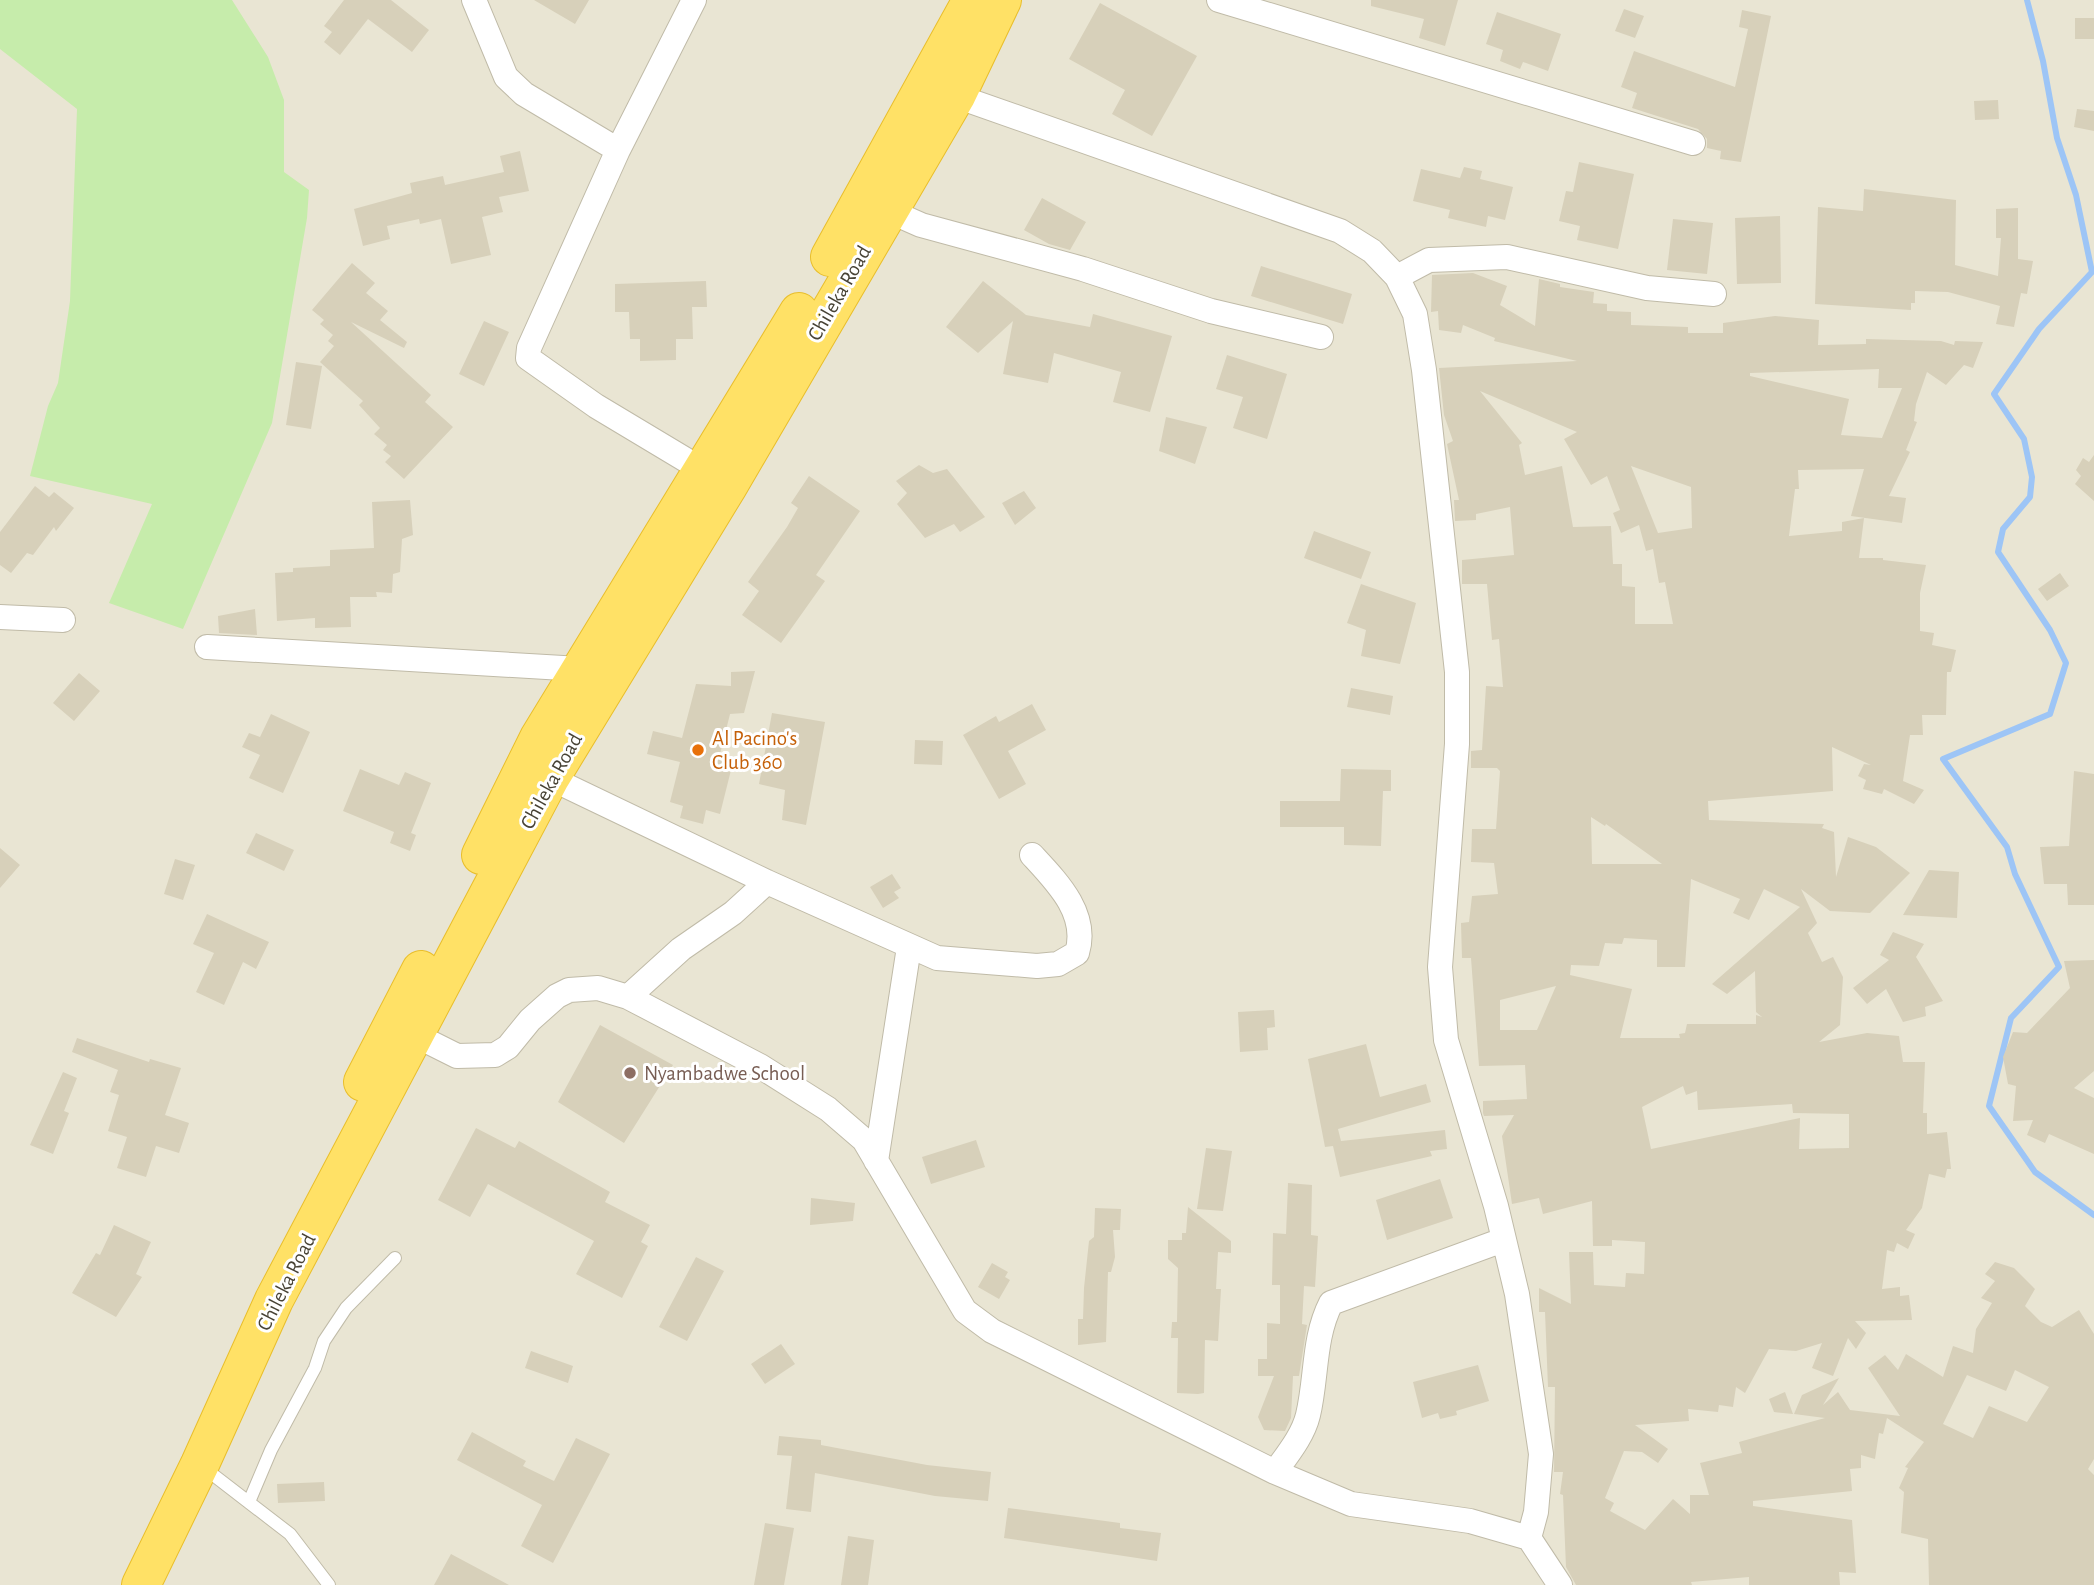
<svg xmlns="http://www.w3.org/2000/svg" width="2094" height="1585" viewBox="0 0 2094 1585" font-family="'Alegreya Sans',sans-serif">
<rect width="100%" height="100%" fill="#f4f2e6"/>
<!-- residential -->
<path fill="#e9e5d3" d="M0 0H2094V1585H0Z"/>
<!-- green -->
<path fill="#c6ecab" d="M0 0H232L268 57 284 100V172L309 190 307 218 272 423 183 629 109 603 152 504 30 476 48 406 58 383 70 301 77 109 0 49Z"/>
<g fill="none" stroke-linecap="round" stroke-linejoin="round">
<!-- stream -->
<path stroke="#9dc5f6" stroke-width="6" d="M2027 0 2043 61 2057 138 2076 195 2092 272 2039 329 1994 394 2024 439 2032 477 2030 497 2003 529 1998 552 2050 630 2066 663 2050 714 1943 759 2007 847 2015 874 2059 967 2011 1018 1989 1106 2035 1172 2094 1215"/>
</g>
<!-- building -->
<path fill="#d7d0ba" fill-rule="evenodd" d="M344 0H391L429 30 412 52 368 19 340 55 324 42 332 32 324 26Z
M534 0H589L575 24Z
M1371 0H1458L1445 46 1419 38 1424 19 1371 6Z
M1100 3 1197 56 1152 136 1112 114 1125 90 1069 59Z
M1624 9 1644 16 1635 38 1615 31Z
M1742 10 1771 16 1741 162 1720 159 1721 151 1707 148V139L1698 129 1632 108 1637 93 1621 87 1634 51 1735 87 1748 29 1739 27Z
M1497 12 1561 34 1548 71 1523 62 1520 69 1500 61 1503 50 1486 44Z
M2075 18H2094V39H2075Z
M1998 100 1999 119 1975 120 1974 101Z
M2077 109 2094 111V131L2074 127Z
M520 151 529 191 499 197 503 212 482 217 491 255 451 264 441 219 420 224 419 219 387 226 390 239 363 246 354 209 412 193 410 183 443 176 445 185 504 172 500 156Z
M1579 162 1634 174 1618 249 1577 240 1580 226 1559 221 1566 191 1573 192Z
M1464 167 1482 171 1480 179 1513 187 1505 220 1488 216 1486 227 1448 218 1450 210 1413 201 1421 169 1460 178Z
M1864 189 1956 200 1955 265 1998 276 2001 238H1996V209L2018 208V259L2033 261 2027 294 2021 293 2014 327 1996 324 2000 306 1948 292 1915 291V303H1911V310L1815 304 1818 207 1863 211Z
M1042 198 1086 222 1070 250 1049 244 1024 230Z
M1780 216 1781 283 1737 284 1735 218Z
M1673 219 1713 223 1707 274 1667 270Z
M352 263 375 283 366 293 388 311 380 320 407 342 404 348 351 322 431 395 425 402 453 427 404 479 385 462 391 456 383 450 387 445 374 434 380 428 359 405 363 401 320 362 334 346 328 341 333 335 320 324 324 320 312 310Z
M1261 266 1352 294 1343 324 1251 296Z
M1473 273 1507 286 1500 305 1535 326 1539 279 1560 284V287L1594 292 1593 303 1607 304V311L1631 312V325L1688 327V333H1723V323L1775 316 1819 320 1818 345 1866 344V339L1941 341 1954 345 1955 341 1983 342 1973 368 1964 365 1946 385 1927 372 1916 404 1914 421 1917 422 1906 450 1910 452 1889 496 1906 498 1902 523 1851 516 1864 469 1798 470 1799 489H1795L1789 536 1842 531V522L1864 518 1859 558H1883V560L1926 565 1920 593V631L1934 633 1932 645 1956 650 1951 672H1947L1946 715H1922L1923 735H1910L1903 781 1924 790 1914 804 1884 789 1882 794 1863 789 1866 780 1858 776 1864 764 1871 765 1832 747 1833 791 1708 801 1709 820 1824 824 1822 828 1834 832 1836 877 1848 837 1876 847 1910 873 1870 913 1830 911 1801 889 1817 923 1808 933 1822 962 1833 957 1843 977 1840 1025 1819 1042 1867 1033 1899 1036 1903 1062H1925L1923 1113H1927V1134L1947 1132 1951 1169H1947L1945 1178 1929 1174 1922 1208 1906 1230 1915 1234 1908 1249 1897 1243 1894 1252 1887 1250 1882 1289 1900 1287V1296L1909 1295 1912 1320 1855 1321 1866 1333 1856 1349 1848 1338 1833 1376 1812 1368 1822 1343 1796 1351 1769 1349 1745 1393 1736 1387 1733 1407 1719 1405 1718 1412 1688 1409 1689 1421 1635 1425 1668 1449 1658 1463 1642 1452 1624 1451 1605 1498 1614 1503 1610 1511 1645 1530 1673 1499 1690 1514V1495H1709L1700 1463 1742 1453 1739 1442 1825 1418 1794 1414 1802 1395 1839 1378 1823 1405 1838 1392 1850 1410 1900 1416 1868 1368 1885 1355 1898 1370 1906 1354 1943 1377 1953 1346 1973 1353 1976 1329 1992 1303 1981 1298 1995 1281 1985 1274 1995 1262 2014 1268 2035 1289 2025 1306 2041 1322 2052 1327 2079 1310 2094 1334V1459L2088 1469 2094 1475V1585H1929L1928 1539 1901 1533 1904 1492 1899 1488 1908 1468 1905 1467 1924 1442 1887 1418 1883 1434 1879 1433 1875 1459 1861 1455V1468L1850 1469 1852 1491 1753 1501V1506L1852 1520 1856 1573 1839 1572 1840 1585H1749V1577L1691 1582 1692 1585H1576L1566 1567 1563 1495 1560 1494 1563 1472H1554L1555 1387H1548L1545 1312H1539V1288L1571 1304 1569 1252H1593L1594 1285 1625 1287 1626 1273 1644 1274 1645 1242 1612 1240V1246H1593L1592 1201 1543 1214 1539 1198 1512 1204 1502 1136 1514 1115 1484 1116 1483 1113V1101L1527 1099 1525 1065 1479 1066 1471 958H1462L1461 923 1469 922 1472 896 1498 894 1494 863 1471 862 1472 829H1496L1500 771 1497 768H1471V751L1482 750 1486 686 1503 687 1499 639 1492 640 1487 584H1462V560L1514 555 1510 507 1476 514V520L1455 521 1454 500H1459L1447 444 1453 441 1444 415 1439 368 1577 361 1494 341 1495 338 1463 325 1461 333 1439 330 1438 311 1431 312 1432 275ZM1879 369 1878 388H1902L1882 438 1841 435 1849 399 1750 376V373ZM1480 391 1577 432 1564 439 1591 485 1607 476 1620 510 1613 513 1621 533 1639 525 1646 551 1653 549 1659 583 1665 582 1673 624H1635V587L1622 586V564H1613L1611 526 1573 527 1562 466 1525 475 1519 445 1522 443ZM1631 466 1691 487 1692 528 1658 533ZM1591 817 1605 826 1606 824 1662 864H1592ZM1691 879 1740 899 1733 913 1749 920 1764 889 1800 907 1712 984 1727 994 1755 971 1756 1012 1762 1017 1756 1015V1024H1687L1685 1033 1679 1034 1680 1038H1620L1632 989 1570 975 1571 965 1599 966 1605 943 1622 944 1624 938 1657 940V967H1685ZM1556 986 1537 1030H1500V1000ZM1683 1086 1686 1095 1697 1091 1698 1110 1792 1104 1793 1113 1849 1114V1148L1799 1149 1800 1118 1651 1149 1642 1107ZM2015 1370 2049 1387 2027 1422 1989 1406 1973 1438 1943 1424 1967 1375 2006 1391Z
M706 281 707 307H692L693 339H676V360L640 361V339H630L629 312H615V284Z
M983 281 1026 315 1090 327 1093 314 1172 336 1150 412 1113 402 1121 372 1054 353 1048 383 1003 374 1013 321 978 353 946 327Z
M484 321 509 332 484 386 459 374Z
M1227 355 1287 374 1267 439 1233 428 1243 397 1216 389Z
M296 362 322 366 311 429 286 425Z
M1166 417 1207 427 1195 464 1159 451Z
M2094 455V501L2075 484 2081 476 2076 470 2083 458 2089 462Z
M919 465 933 473 947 469 985 517 960 532 954 524 925 538 897 504 907 493 896 481Z
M809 476 860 511 816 575 825 581 781 643 742 615 759 591 748 582 787 527 798 508 791 503Z
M35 486 49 497 54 492 74 508 56 531 54 527 33 555 27 553 11 573 0 565V532Z
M1024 491 1036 508 1015 525 1002 503Z
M410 500 413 535 402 539 400 572 393 574 392 593 376 592 377 597H350L351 627 315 628V618L277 621 275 573 293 572V568L330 566V550L374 548 372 502Z
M1314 531 1371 552 1361 579 1304 558Z
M2060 573 2069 586 2047 601 2038 589Z
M1361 584 1416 603 1400 664 1361 656 1366 630 1347 623Z
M255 609 257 635 219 633 218 616Z
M755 671 744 713 730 714 719 758 733 762 720 814 706 810 703 824 680 818 683 806 670 802 680 762 647 754 653 731 682 738 696 684 731 686V672Z
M79 673 100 691 74 721 53 703Z
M1351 688 1393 696 1390 715 1347 707Z
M1032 704 1046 730 1008 751 1026 784 999 799 963 735 996 716 999 722Z
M772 713 825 722 806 825 782 820 785 790 759 784Z
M271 714 310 732 283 793 249 778 260 755 242 747 249 733 260 737Z
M915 740 943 741 942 765 914 764Z
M360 769 399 785 405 772 431 783 411 833 416 835 410 851 390 843 394 832 343 811Z
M1341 769 1391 770V791H1383L1381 846 1344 845V827H1280V801H1340Z
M2074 771 2094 774V905H2068L2067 884H2044L2040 847 2069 846Z
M256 833 294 850 284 871 246 853Z
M0 848 20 865 0 888Z
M175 859 195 865 183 900 164 894Z
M1929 870 1959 872 1957 918 1903 915Z
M892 874 901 888 894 892 899 898 883 908 870 887Z
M207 914 269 942 256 969 243 962 224 1005 196 992 214 953 193 944Z
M1893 932 1924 944 1916 957 1943 1001 1925 1007 1926 1016 1903 1022 1886 989 1867 1004 1853 988 1889 960 1880 955Z
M2094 960V1071L2074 1088 2094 1098V1154L2049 1134 2045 1143 2027 1135 2033 1120 2013 1121 2016 1086 2008 1084 2003 1057 2013 1032 2027 1033 2070 988 2064 961Z
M1274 1010 1275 1027 1267 1028 1268 1050 1240 1052 1238 1012Z
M600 1025 673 1065 624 1143 558 1102Z
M77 1038 149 1062 150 1059 181 1068 165 1115 189 1123 179 1153 156 1146 146 1177 117 1168 127 1137 108 1131 119 1095 110 1092 118 1070 72 1052Z
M1366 1044 1380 1097 1426 1084 1431 1102 1338 1129 1341 1141 1445 1130 1447 1149 1430 1151 1432 1156 1340 1177 1333 1146 1325 1147 1308 1059Z
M63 1072 77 1078 64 1111 69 1113 53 1154 30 1145Z
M476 1128 515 1148 519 1141 610 1192 605 1202 650 1225 641 1242 648 1246 622 1298 576 1274 594 1241 488 1184 470 1217 438 1200Z
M976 1140 985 1167 931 1184 922 1157Z
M1206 1148 1232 1151 1223 1211 1197 1209Z
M1440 1179 1453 1218 1387 1240 1376 1200Z
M1288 1183 1312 1185 1311 1235 1318 1236 1315 1287 1304 1286 1302 1324 1307 1325 1299 1376H1293L1291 1418 1285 1431 1264 1430 1258 1417 1274 1376H1258V1359H1267V1323L1280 1324V1285H1272L1273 1233 1286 1234Z
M811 1198 855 1203 853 1221 810 1225Z
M1188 1207 1231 1241V1253L1218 1252 1216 1289H1221L1218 1341 1205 1340 1204 1393 1198 1394 1177 1393 1178 1338H1171L1172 1322H1177L1178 1268 1168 1259V1240H1182V1233H1186Z
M1095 1208 1121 1209 1120 1230H1113L1115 1257 1111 1272H1108L1106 1342 1078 1345V1319H1083L1084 1288 1089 1241 1094 1237Z
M114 1225 151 1242 136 1274 142 1277 116 1317 72 1293 96 1253 100 1255Z
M696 1257 724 1271 687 1341 659 1327Z
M992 1263 1008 1272 1005 1277 1010 1280 999 1299 978 1287Z
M781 1344 795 1364 765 1384 751 1364Z
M531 1351 573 1366 568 1383 525 1368Z
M1478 1365 1489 1401 1456 1411 1457 1415 1440 1419 1438 1413 1422 1418 1413 1382Z
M1785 1392 1793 1414 1774 1412 1769 1399Z
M472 1432 526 1461 523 1466 554 1481 576 1438 610 1454 553 1563 521 1546 542 1505 457 1460Z
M779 1436 821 1440V1445L927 1465 991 1472 988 1501 935 1496 815 1473 811 1512 786 1509 792 1456 777 1455Z
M324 1482 325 1501 278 1503 277 1484Z
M1008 1508 1120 1523V1528L1161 1533 1157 1561 1004 1538Z
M765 1523 794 1528 784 1585H754Z
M848 1536 874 1540 868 1585H841Z
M451 1554 509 1585H434Z"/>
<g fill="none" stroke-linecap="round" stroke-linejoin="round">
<!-- lane casing -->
<g stroke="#c0bba8" stroke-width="14">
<path id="lane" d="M203 1467 290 1534 329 1585
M249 1502 271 1450 315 1368 324 1341 346 1308 395 1258"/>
</g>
<!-- street casing -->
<g stroke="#c0bba8" stroke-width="26">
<path id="street" d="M474 0 506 77 524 94 618 150
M694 0 618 150 529 348 528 358 596 406 701 469
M1219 0 1693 143
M956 96 1340 231 1372 251 1397 277 1415 314 1424 370 1457 672V744L1440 967 1446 1040 1496 1206 1517 1294 1541 1454 1536 1512 1529 1538
M887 210 921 225 1083 269 1211 311 1321 337
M1397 277 1429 260 1507 257 1647 288 1714 294
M0 617 63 620
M207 647 580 669
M550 778 767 882 937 958 1037 966 1058 964 1077 953C1089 914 1057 882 1032 855
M628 997 681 949 733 913 767 882
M417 1036 457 1056 495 1055 508 1047 530 1020 557 996 569 990 598 988 628 997 760 1066 828 1109 864 1140 965 1311 992 1331 1275 1472 1351 1504 1470 1521 1529 1538 1560 1585
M876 1161 909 947
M1275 1472C1287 1455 1303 1436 1308 1415 1317 1378 1313 1338 1331 1303L1503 1240"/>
</g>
<!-- highway casing -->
<g stroke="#e9be2b" stroke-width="40">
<path id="highway" d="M830 257 972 0
M481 855 539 738 799 312
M363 1082 421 970
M141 1585 200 1464 274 1300 550 778 728 486 956 96 1002 0"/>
</g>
<!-- lane -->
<use href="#lane" stroke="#fff" stroke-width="12"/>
<!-- street -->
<use href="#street" stroke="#fff" stroke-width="24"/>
<!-- highway -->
<use href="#highway" stroke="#ffe166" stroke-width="38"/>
</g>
<!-- markers -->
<circle fill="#e8710a" stroke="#fff" stroke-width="2.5" cx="698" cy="750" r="7"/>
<circle fill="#8d6e63" stroke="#fff" stroke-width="2.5" cx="630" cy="1073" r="7"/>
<g text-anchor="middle" stroke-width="6" stroke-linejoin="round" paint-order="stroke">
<!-- street labels -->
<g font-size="21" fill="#484335" stroke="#fff">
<text transform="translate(839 293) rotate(-60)" y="7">Chileka Road</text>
<text transform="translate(551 781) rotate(-61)" y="7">Chileka Road</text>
<text transform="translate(286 1282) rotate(-63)" y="7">Chileka Road</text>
</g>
<!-- food labels -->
<g font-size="21" fill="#c56008" stroke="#fff" text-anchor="start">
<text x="712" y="745">Al Pacino's<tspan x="712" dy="24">Club 360</tspan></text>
</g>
<!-- education labels -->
<g font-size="21" fill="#785e54" stroke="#fff" text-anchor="start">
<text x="644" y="1080">Nyambadwe School</text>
</g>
</g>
</svg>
